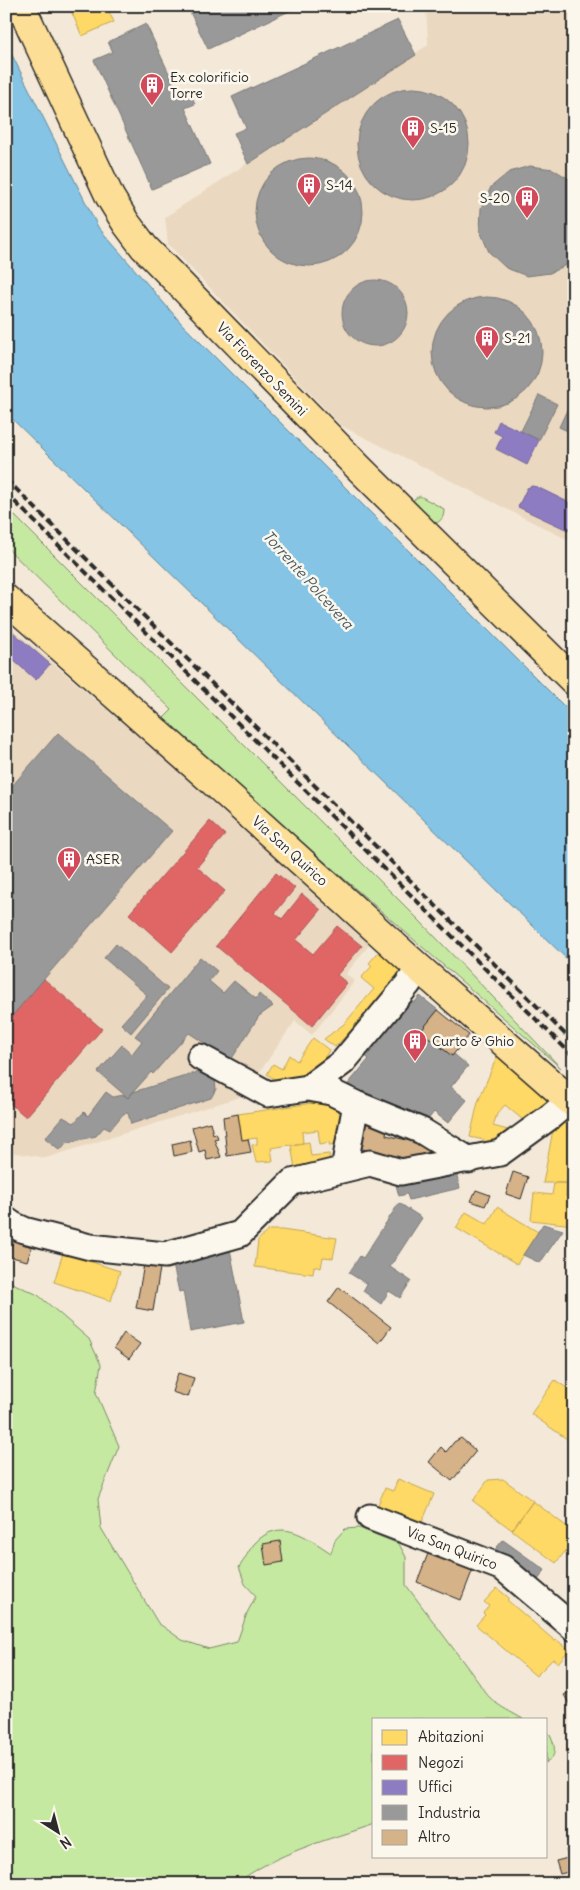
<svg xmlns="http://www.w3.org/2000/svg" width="580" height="1890" viewBox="0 0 580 1890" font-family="Delius,sans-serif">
<rect width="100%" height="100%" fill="#f4e9d8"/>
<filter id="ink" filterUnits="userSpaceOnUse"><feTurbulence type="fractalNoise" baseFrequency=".02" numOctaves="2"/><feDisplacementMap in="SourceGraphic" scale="10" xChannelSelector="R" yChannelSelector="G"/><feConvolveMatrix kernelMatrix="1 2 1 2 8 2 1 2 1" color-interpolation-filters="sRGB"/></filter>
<g filter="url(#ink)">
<!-- built -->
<path fill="#ebd8c0" d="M426 6H574V543L340 425 168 244 165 217 428 45Z
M6 623 374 939 346 974 355 981 312 1035 295 1021 243 1096 46 1158 15 1153 6 1155Z"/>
<!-- green -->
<path fill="#c6e9a2" stroke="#788a66" d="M420 496 444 509C444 517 442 520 435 524L413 504 414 499Z
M6 507 420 921 561 1068 162 720 172 710 6 547Z
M6 1280 38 1295 89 1339 101 1365 96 1393 119 1446 98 1499 101 1528 158 1623 182 1640 209 1649 237 1642 247 1613 256 1596 245 1584 239 1567C245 1560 248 1551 254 1544 280 1516 305 1536 331 1553L335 1540 345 1529 359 1528 399 1544 406 1557V1585L479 1683C490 1703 504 1708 523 1719H374V1824C328 1840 274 1853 236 1884H6Z
M546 1731 550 1734C555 1745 558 1756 546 1763Z"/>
<!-- water -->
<path fill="#85c4e5" stroke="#61879b" d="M6 43 98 227 182 324 574 716V966L6 413Z"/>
<!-- homes -->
<path fill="#ffd966" stroke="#bfa554" d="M69 6H122L109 12 114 22 82 36Z
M382 948 409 973 398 985 393 981 365 1016 335 1047 324 1039 344 1024 374 989 361 978 372 966 369 963Z
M313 1038 329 1050 316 1073 309 1071 298 1083 287 1088 267 1074 273 1064 282 1069 289 1055 297 1061Z
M498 1054 557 1104 529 1125 505 1105 497 1114 493 1126 519 1133 492 1148 484 1145V1140L470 1137 478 1102Z
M340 1099 344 1126 340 1144 329 1145 330 1142 320 1144 318 1130 302 1132 303 1143 271 1148 273 1161 256 1162 252 1145 257 1144V1138L242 1140 238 1114Z
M555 1119 574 1122V1183H543Z
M309 1142 311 1156 329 1154 331 1169 296 1174 291 1145Z
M554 1183H567L566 1196 574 1197 573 1225 531 1220 534 1193 552 1195Z
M497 1207 538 1232 517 1264 456 1228 466 1212 487 1224Z
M269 1230H282L337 1238 333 1258 323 1257 321 1268 314 1266 313 1274 255 1267 258 1240Z
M63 1253 120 1271 111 1301 54 1282Z
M555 1380 574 1393V1444L531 1414Z
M398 1479 434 1494 421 1525 377 1507 385 1488 393 1491Z
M503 1479 533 1501 512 1530 473 1501 488 1480Z
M533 1501 574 1532V1540L556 1563 512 1530Z
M497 1588 509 1598 507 1600 555 1641 557 1640 569 1650 558 1663 553 1659 536 1676 476 1625 485 1615 483 1613 489 1606 484 1602Z"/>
<!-- shops -->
<path fill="#e06666" stroke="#aa5454" d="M210 821 225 835 197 867 225 891 172 952 129 914Z
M276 873 295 888 275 913 282 919 302 894 321 910 296 940 313 954 337 926 362 946 337 975 347 983 312 1026 216 946Z
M44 979 102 1029 26 1117 6 1100V1023Z"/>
<!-- offices -->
<path fill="#8e7cc3" stroke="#706495" d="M499 421 539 440 527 465 496 449 502 436 494 432Z
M532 486 537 487 574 505V533L518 507 527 488Z
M6 626 50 664 36 680 6 654Z"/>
<!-- industry -->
<path fill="#999" stroke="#787878" d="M187 6H300L208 49Z
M398 20 416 55 248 164 234 133 246 128 232 97Z
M146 24 181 99 191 94 195 104 185 108 210 164 152 189 94 60 113 52 108 42Z
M357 144a56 56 0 1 1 112 0a56 56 0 1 1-112 0Z
M255 212a54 54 0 1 1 108 0a54 54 0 1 1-108 0Z
M530 166 553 169 574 182V258L570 263 550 273 527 276 506 268 489 252 480 231 481 208 491 187 509 172Z
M342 313a33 33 0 1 1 66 0a33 33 0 1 1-66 0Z
M432 352a55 55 0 1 1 110 0a55 55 0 1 1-110 0Z
M539 395 557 404 539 440 521 431Z
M567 410 574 413V434L559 427Z
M58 733 172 831 6 1023V883L10 878 6 874V793Z
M116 944 168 989 131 1033 121 1024 147 995 104 958Z
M200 957 217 971 209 981 223 993 234 981 256 999 259 994 273 1006 259 1016 231 1060 189 1033 153 1074 151 1072 128 1098 98 1072 122 1045 132 1054 142 1041 135 1036Z
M405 996 414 1003 420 996 438 1010 421 1031 452 1056 454 1054 468 1066 451 1087 467 1100 448 1123 434 1112 423 1126 348 1084 369 1059 360 1052Z
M199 1072H206L213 1077 215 1081 216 1089 211 1098 131 1124 128 1113 123 1114 110 1130 104 1127 96 1136 66 1143 60 1150 45 1138 63 1117 74 1123 84 1112 88 1116 106 1092 113 1097 124 1095 128 1098 133 1092Z
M455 1168 460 1188 409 1200 407 1194 399 1196 396 1185Z
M399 1203 422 1218 390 1267 411 1281 400 1298 389 1291 381 1304 363 1291 367 1284 349 1273 360 1256 363 1258Z
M543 1224 563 1230 540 1263 523 1255Z
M230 1249 244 1322 190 1332 183 1291 179 1292 172 1260Z
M503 1540 545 1570 536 1583 492 1553Z"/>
<!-- building -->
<path fill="#d6b288" stroke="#2b2b2b" d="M438 1010 469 1035 452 1056 421 1031Z
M238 1114 242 1140 248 1139 251 1152 227 1156 223 1117Z
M361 1115 375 1117 373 1126 387 1128 386 1135 440 1148 421 1165 381 1156V1153L353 1147Z
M210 1122 213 1134 216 1133 218 1138 214 1139 221 1157 207 1160 205 1150 199 1152 192 1127Z
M190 1140 192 1152 174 1156 172 1144Z
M513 1172 528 1177 521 1199 506 1194Z
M476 1190 490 1195 485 1206 471 1201Z
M13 1241 32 1247 27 1261 8 1256Z
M145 1259 161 1262 153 1311 136 1308Z
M339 1287 391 1327 379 1343 328 1302Z
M124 1333 140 1344 129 1359 114 1348Z
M178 1373 194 1378 188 1397 172 1392Z
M461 1438 476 1451 452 1481 429 1462 441 1447 446 1452 454 1442Z
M280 1541 283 1562 266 1565 263 1544Z
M429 1551 473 1569 461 1600 417 1582Z
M574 1690V1711L564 1695Z
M574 1848V1879L572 1871 560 1874 556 1861 568 1858 566 1850Z"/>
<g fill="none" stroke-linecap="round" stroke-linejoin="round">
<!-- minor casing -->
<g stroke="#2b2b2b" stroke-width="29">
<path id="minor" d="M200 1057 268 1094 308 1088 331 1092 356 1104 422 1131 469 1160
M308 1088 343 1062 408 984 419 968
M344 1169 356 1104
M6 1220 13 1225 24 1230 90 1247 165 1255 240 1234 292 1182 370 1163 401 1172 500 1153 551 1116 570 1100
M370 1517 503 1568 574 1628"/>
</g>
<!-- major casing -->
<g stroke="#2b2b2b" stroke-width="31">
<path id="major" d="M21 6 110 197 126 223 144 247 358 467 574 681
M6 599 219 787 419 968 574 1104"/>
</g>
<!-- minor -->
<use href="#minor" stroke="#fbf7ec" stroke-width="25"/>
<!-- major -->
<use href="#major" stroke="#fcde96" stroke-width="28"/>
<!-- rail -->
<path stroke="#2b2b2b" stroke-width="4" stroke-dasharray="8 4" stroke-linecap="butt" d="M6 479 574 1043
M6 493 574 1057"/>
</g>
</g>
<!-- icons -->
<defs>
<g id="building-pin" transform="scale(1.25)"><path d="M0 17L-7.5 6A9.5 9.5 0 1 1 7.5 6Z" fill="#d1495b" stroke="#fbf7ec"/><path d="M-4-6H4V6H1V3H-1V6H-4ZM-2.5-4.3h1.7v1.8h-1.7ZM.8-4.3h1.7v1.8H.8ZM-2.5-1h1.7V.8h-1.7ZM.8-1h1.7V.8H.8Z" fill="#fff"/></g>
</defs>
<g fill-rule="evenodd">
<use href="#building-pin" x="152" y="85"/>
<use href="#building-pin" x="413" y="128"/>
<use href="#building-pin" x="309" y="185"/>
<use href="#building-pin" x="527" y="198"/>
<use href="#building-pin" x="487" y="338"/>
<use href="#building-pin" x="69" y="859"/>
<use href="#building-pin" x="415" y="1041"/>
</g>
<g text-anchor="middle" stroke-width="5" stroke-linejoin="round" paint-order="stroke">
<!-- poi labels -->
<g font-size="14" fill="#2b2b2b" stroke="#fbf7ec" text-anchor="start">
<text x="170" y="82">Ex colorificio<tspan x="170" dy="16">Torre</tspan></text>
<text x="430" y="133">S-15</text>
<text x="326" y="190">S-14</text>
<text x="510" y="203" text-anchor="end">S-20</text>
<text x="504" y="343">S-21</text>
<text x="86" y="864">ASER</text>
<text x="432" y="1046">Curto &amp; Ghio</text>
</g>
<!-- street labels -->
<g font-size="14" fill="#2b2b2b" stroke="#fbf7ec">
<text transform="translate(262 369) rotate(46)" y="5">Via Fiorenzo Semini</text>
<text transform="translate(290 851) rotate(42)" y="5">Via San Quirico</text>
<text transform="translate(452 1548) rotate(21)" y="5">Via San Quirico</text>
</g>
<!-- water labels -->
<g font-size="15" font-style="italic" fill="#465963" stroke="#fbf7ec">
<text transform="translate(308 580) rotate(48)" y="5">Torrente Polcevera</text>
</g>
</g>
<!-- margin -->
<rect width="580" height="1890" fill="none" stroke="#fbf7ec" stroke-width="25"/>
<rect x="12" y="12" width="555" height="1865" fill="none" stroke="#2b2b2b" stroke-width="2" filter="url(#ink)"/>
<!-- legend -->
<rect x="372" y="1718" width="175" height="140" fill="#fbf7ec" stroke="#a8a59f"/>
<rect x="382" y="1730" width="25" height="15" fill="#ffd966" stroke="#a8a59f"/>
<text x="418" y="1742" font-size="15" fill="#2b2b2b">Abitazioni</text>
<rect x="382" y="1755" width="25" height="15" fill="#e06666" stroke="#a8a59f"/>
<text x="418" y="1768" font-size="15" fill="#2b2b2b">Negozi</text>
<rect x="382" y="1780" width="25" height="15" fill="#8e7cc3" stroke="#a8a59f"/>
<text x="418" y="1792" font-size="15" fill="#2b2b2b">Uffici</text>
<rect x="382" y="1805" width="25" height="15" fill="#999999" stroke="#a8a59f"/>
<text x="418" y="1818" font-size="15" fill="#2b2b2b">Industria</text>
<rect x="382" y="1830" width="25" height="15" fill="#d6b288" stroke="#a8a59f"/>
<text x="418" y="1842" font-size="15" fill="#2b2b2b">Altro</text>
<!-- north arrow -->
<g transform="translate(58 1832) rotate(144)" stroke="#fbf7ec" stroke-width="4" paint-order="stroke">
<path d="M0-4L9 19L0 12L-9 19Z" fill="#2b2b2b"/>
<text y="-8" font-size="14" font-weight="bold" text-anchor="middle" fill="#2b2b2b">N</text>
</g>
</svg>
